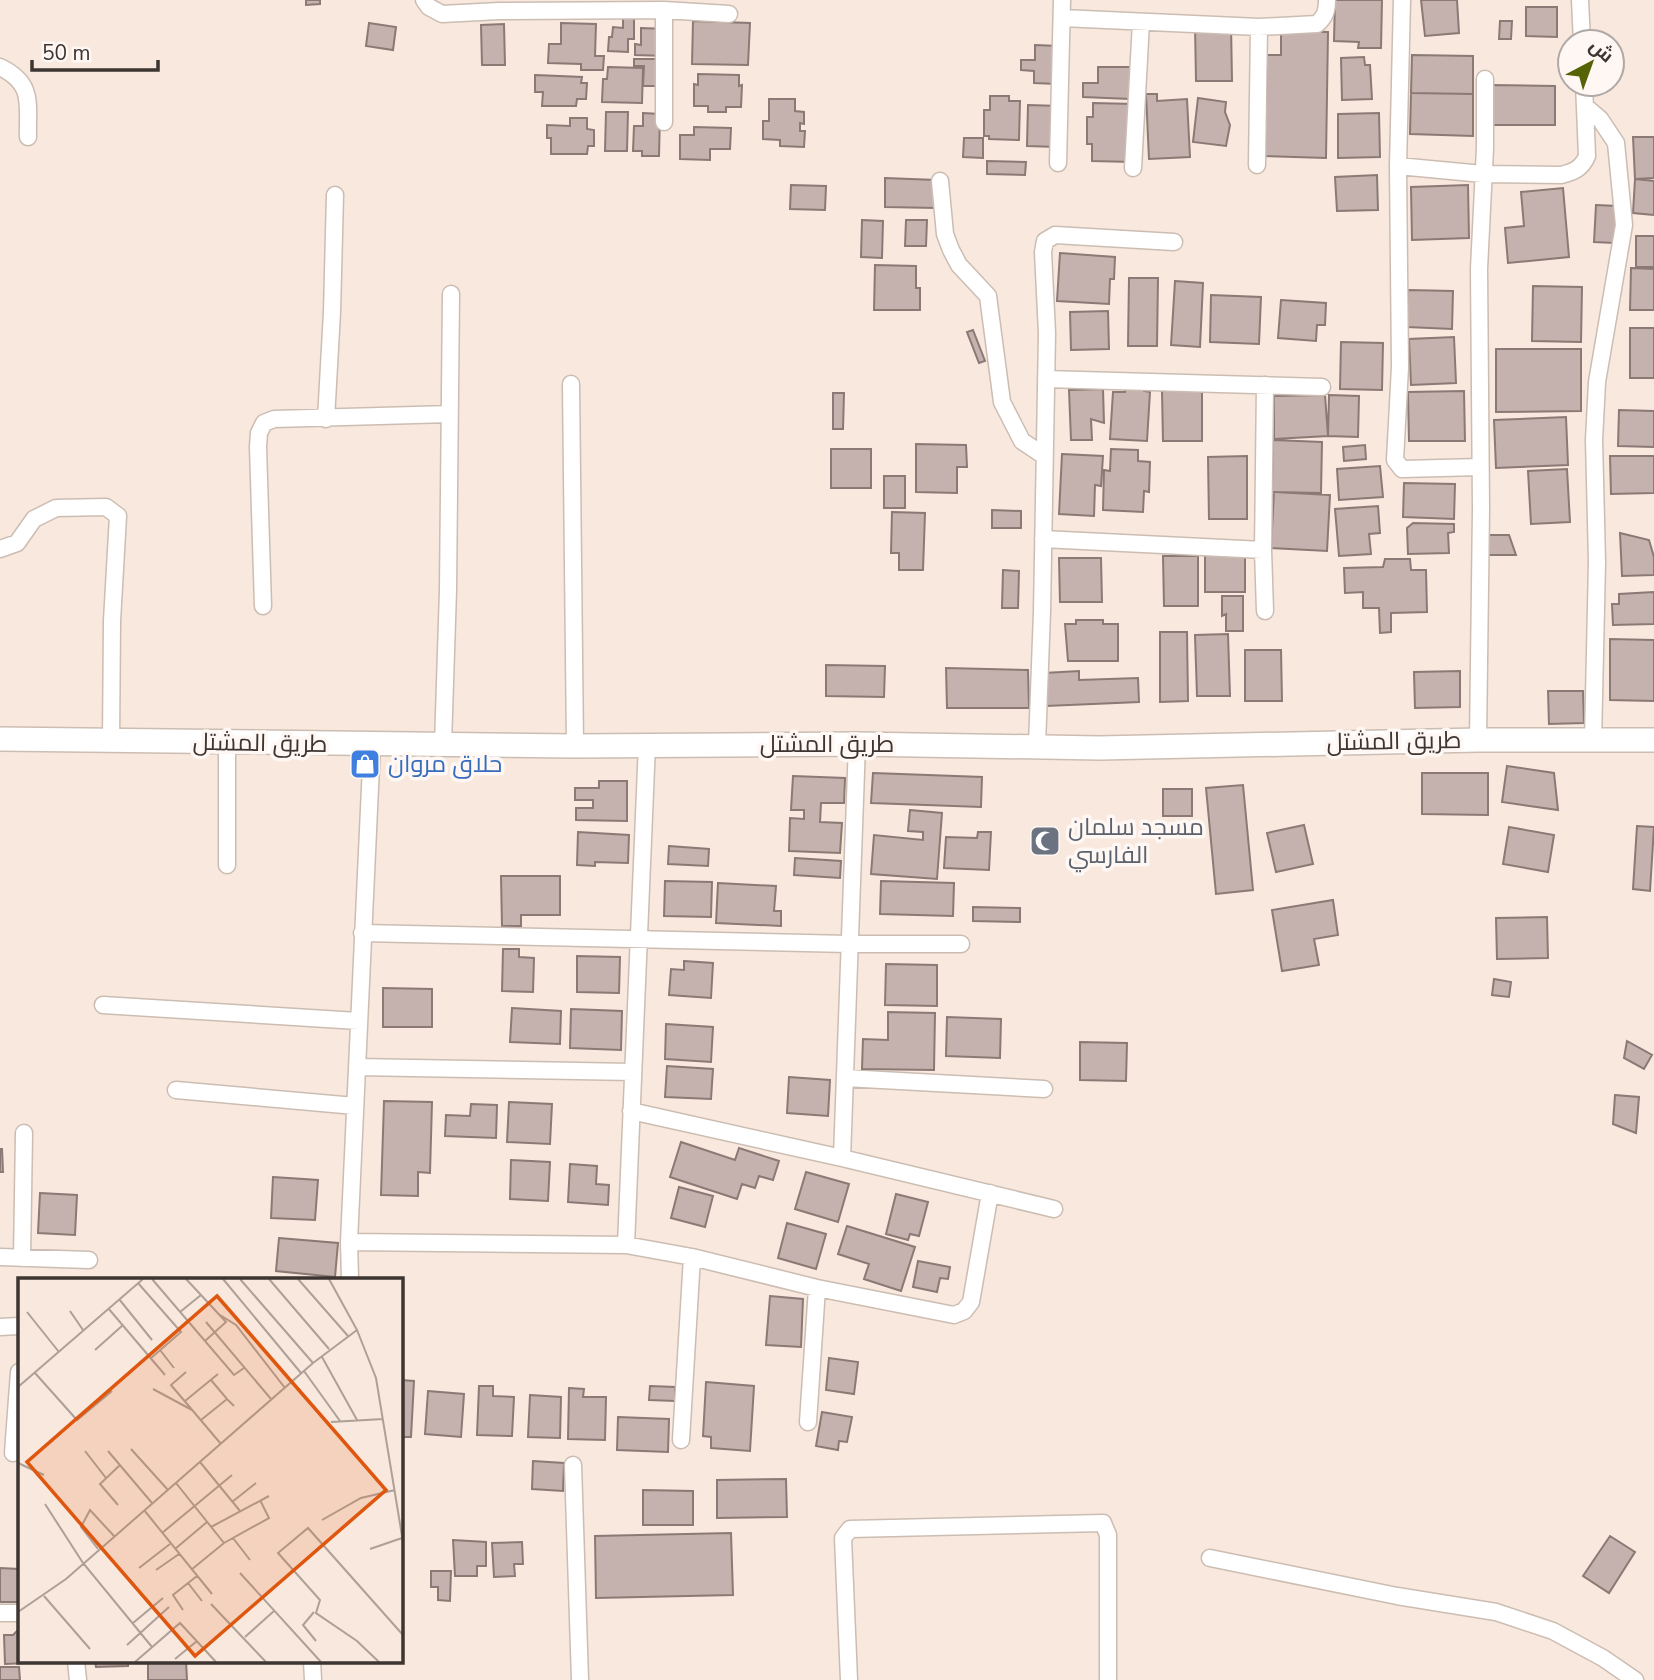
<svg xmlns="http://www.w3.org/2000/svg" width="1654" height="1680" viewBox="0 0 1654 1680" font-family="'Nunito Sans',Cairo,sans-serif">
<rect width="100%" height="100%" fill="#f8e8dd"/>
<!-- building -->
<path fill="#c5b2ae" stroke="#8b7975" stroke-width="2" d="M306 0H320V4L306 5Z
M1335 0H1382L1381 48H1358L1359 42 1334 41Z
M1421 0H1457L1459 33 1425 36Z
M1526 7H1557V37L1526 36Z
M623 16 634 17V39H628V52L608 51 609 37H612L613 27 623 28Z
M693 21 750 23 748 65 692 64Z
M1500 21H1512L1511 39H1499Z
M369 23 396 27 393 50 366 46Z
M561 23 596 24 595 56H604L603 70H581V64L548 63 549 44H561Z
M504 24 505 65H482L481 25Z
M1231 24 1232 81H1196L1195 25Z
M641 28 667 29 666 56 635 55V44L641 45Z
M1281 31 1328 32 1326 158 1265 156 1267 55H1281Z
M1035 45 1058 46 1057 84 1034 83V71L1021 70V60H1035Z
M1412 55 1473 56V94L1411 93Z
M1364 57 1365 65H1370L1372 99 1342 100 1341 58Z
M634 59H658V86H643L644 66H634Z
M608 67 643 68 642 103 602 102 603 79H607Z
M1098 67H1131L1130 99 1083 97V83H1098Z
M698 74 739 75V86L742 85 741 107H726V112H708V106H694V84L698 85Z
M535 75 582 77 581 83H587L586 99H577L576 106H542L543 92H535Z
M1491 85 1555 86V125H1491Z
M1411 93 1473 94V136L1410 134Z
M1146 94H1157V101L1187 99 1190 157 1149 159Z
M990 96H1009V101H1020L1019 140 989 139V136H984V110H990Z
M1198 98 1226 102 1225 112 1230 125 1226 146 1193 142Z
M769 99H795V111L804 112V124L800 123V131H805L804 147 780 146V140L763 139V121H769Z
M1093 103 1134 104 1133 162 1092 161V144H1087V117H1093Z
M1028 105 1059 106 1058 147 1027 146Z
M606 112H628L627 151H605Z
M643 113 660 114 659 156H642V151H633L634 126H643Z
M1379 113 1380 157 1338 158V114Z
M570 118H587V129L594 130V146H588L587 154H551V138H547V125L570 126Z
M694 127 731 128 730 149H710V160L680 159V135H694Z
M1633 137H1654V178L1635 179Z
M964 138H983V158L963 157Z
M987 161 1026 162 1025 175 987 174Z
M1377 175 1378 210 1337 211 1335 177Z
M885 178 936 180V208L885 207Z
M1635 179 1654 181V215L1633 213Z
M791 185 826 186 825 210 790 209Z
M1468 185 1469 238 1412 240 1411 187Z
M1563 188 1569 257 1508 263 1505 228 1524 226 1521 192Z
M1596 205 1617 206 1615 243 1594 242Z
M862 220 883 221 882 258 861 257Z
M906 220H927L926 246H905Z
M1636 236H1654V267H1636Z
M1060 253 1115 257 1114 279H1110L1109 304 1057 301Z
M875 265 916 266V288H920V310H874Z
M1631 268 1654 269V310H1630Z
M1129 278H1158L1157 346H1128Z
M1175 281 1203 283 1200 347 1171 345Z
M1533 286 1582 287 1581 342 1532 341Z
M1408 290 1453 291 1452 329 1407 327Z
M1211 295 1261 297 1259 344 1210 342Z
M1281 300 1326 303 1325 325H1317L1316 341 1278 338Z
M1108 311 1109 349 1071 350 1070 312Z
M1630 328H1654V378H1630Z
M973 330 985 361 979 363 967 332Z
M1454 337 1456 383 1411 385 1409 339Z
M1341 342 1383 343 1382 390 1340 389Z
M1496 349H1581V411L1496 412Z
M1126 386 1144 387V391L1150 392 1147 441 1110 439 1113 392H1125Z
M1103 389 1104 423 1091 419 1092 440H1071L1069 390Z
M1162 391H1202V441H1163Z
M1464 391 1465 441H1409L1408 392Z
M833 393H844L843 429H833Z
M1325 395 1328 436 1274 439V396Z
M1329 395 1359 396 1358 437 1328 436Z
M1619 410 1654 411V447L1618 446Z
M1566 417 1568 465 1496 468 1494 420Z
M1273 440 1322 442 1321 493 1272 492Z
M916 444 966 445 967 467H957V493L916 492Z
M1365 445 1366 459 1344 461 1343 447Z
M831 449H871V488H831Z
M1111 449 1138 450V461L1150 462 1149 492 1144 491 1143 512 1103 510 1104 470 1110 471Z
M1062 454 1103 456 1101 486 1095 485 1094 516 1059 514Z
M1247 456V519H1209L1208 457Z
M1610 456H1654V493L1611 494Z
M1380 466 1383 497 1339 500 1337 469Z
M1567 469 1570 522 1531 524 1528 471Z
M884 476H905V508H884Z
M1404 483 1455 484 1454 519 1403 517Z
M1274 492 1330 495 1327 551 1271 548Z
M1378 506 1380 533 1369 534 1371 554 1339 556 1335 509Z
M992 510 1021 511V528H992Z
M892 512 925 513 923 570H899V553H891Z
M1413 523 1454 524V532L1448 533 1449 553 1408 554 1407 528Z
M1620 533 1649 540 1654 557V575L1622 576Z
M1486 535H1509L1516 555H1486Z
M1205 550H1245V592H1205Z
M1163 556H1198V606H1164Z
M1059 558H1101L1102 602H1060Z
M1385 559H1410L1411 570H1426L1427 612 1391 613V632L1380 633 1379 608H1363V592L1345 593 1344 568 1383 567Z
M1003 570 1019 571 1018 608H1002Z
M1654 592V624L1613 625 1612 604H1619V594Z
M1222 596H1243V631H1226V614L1222 616Z
M1076 620H1103V624H1118V661H1068L1065 624H1076Z
M1160 632H1187L1188 701 1160 702Z
M1228 634 1230 696H1197L1195 635Z
M1610 639 1654 640V701L1610 700Z
M1245 650H1281L1282 701H1245Z
M826 665 885 666 884 697 826 696Z
M946 668 1028 670 1029 708H947Z
M1079 671V680L1138 678 1139 702 1046 706 1044 673Z
M1460 671V707L1415 708 1414 672Z
M1548 691H1583L1584 723 1549 724Z
M1507 766 1554 773 1558 810 1502 802Z
M873 773 982 777 981 807 871 803Z
M1422 773H1488V815L1422 814Z
M793 776 845 778 844 803H821L820 822 842 823 840 853 789 851 790 818 804 819V810H791Z
M599 781H627V821L576 820V808H593V800H575V788H599Z
M1243 785 1253 890 1216 894 1206 788Z
M1163 789H1192V816H1163Z
M910 810 942 813 937 879 871 874 874 835 923 840V832L908 831Z
M1304 825 1313 864 1276 872 1267 833Z
M1637 826 1654 827 1650 891 1633 889Z
M1509 827 1554 835 1548 872 1503 864Z
M578 832 629 835 628 863 595 862V866L577 865Z
M978 832H991L989 870 944 868 946 837 977 838Z
M669 846 709 849 708 866 668 864Z
M795 858 841 861 840 878 794 875Z
M501 876H560V915H521V926H502Z
M665 881 712 882 711 917 664 916Z
M881 881 954 883 953 916 880 914Z
M718 883 776 886 774 911H781V926L716 923Z
M1333 900 1338 935 1314 939 1319 965 1282 971 1272 910Z
M973 907 1020 908V922L973 921Z
M1547 917 1548 958 1497 959 1496 918Z
M503 949H519V957L534 958 533 992 502 991Z
M577 956 620 957 619 993 577 992Z
M684 961 713 963 711 998 669 995 671 969 684 970Z
M886 964 937 965V1006L885 1005Z
M1494 979 1511 982 1509 997 1492 995Z
M383 988 432 989V1027H383Z
M512 1008 561 1011 560 1044 510 1042Z
M571 1009 622 1011 621 1050 570 1048Z
M888 1012 935 1013 934 1070 862 1069 863 1039 888 1040Z
M947 1017 1001 1019 1000 1058 946 1056Z
M666 1024 713 1027 711 1062 665 1059Z
M1627 1041 1652 1055 1644 1069 1624 1058Z
M1080 1042 1127 1043 1126 1081 1080 1080Z
M667 1066 713 1069 711 1099 665 1097Z
M789 1077 830 1080 828 1116 787 1113Z
M1615 1095 1639 1097 1636 1133 1613 1124Z
M384 1101 432 1102 430 1173 418 1172V1196L381 1195Z
M509 1102 552 1104 550 1144 507 1142Z
M471 1104 497 1105 496 1138 445 1136 446 1115 470 1116Z
M681 1142 735 1160 739 1148 779 1161 773 1180 759 1176 755 1188 742 1184 737 1199 670 1177Z
M0 1149H2L3 1172H0Z
M511 1160 550 1162 548 1201 510 1199Z
M570 1164 597 1166 596 1184 609 1185 608 1205 568 1202Z
M806 1172 849 1184 838 1222 795 1209Z
M273 1177 318 1180 315 1220 271 1218Z
M679 1187 713 1196 705 1227 671 1218Z
M40 1193 77 1195 75 1235 38 1233Z
M896 1194 928 1202 919 1236 910 1234 908 1240 886 1234Z
M787 1223 826 1234 816 1269 778 1258Z
M847 1226 915 1247 901 1291 864 1279 869 1264 838 1254Z
M279 1238 338 1243 335 1277 276 1271Z
M918 1261 950 1267 948 1279 940 1278 937 1292 913 1287Z
M770 1296 803 1299 801 1347 766 1345Z
M829 1358 858 1362 854 1394 826 1390Z
M401 1380 414 1381 411 1437H401Z
M706 1382 754 1386 750 1451 711 1448V1437L703 1436Z
M479 1386H493V1396L514 1397 512 1436 477 1435Z
M650 1386 675 1387V1401L649 1400Z
M569 1388 584 1389 583 1397H606L605 1440 568 1439Z
M428 1391 464 1394 461 1437 425 1434Z
M530 1395 561 1397 560 1438 528 1437Z
M822 1412 852 1417 847 1442 839 1441 838 1450 816 1446Z
M618 1417 669 1419 668 1452 617 1450Z
M533 1461 564 1463 563 1491 532 1489Z
M786 1479 787 1517 717 1518V1480Z
M643 1490 693 1491V1525H643Z
M731 1533 733 1595 596 1598 595 1536Z
M1610 1536 1635 1552 1609 1593 1583 1576Z
M453 1540 486 1542V1566H477V1576H455Z
M522 1542 523 1564H514L515 1576 494 1577 492 1543Z
M0 1568 19 1569V1602H0Z
M431 1571H451L450 1601 438 1600V1587H431Z
M17 1631H19V1661H26V1663L5 1664 4 1635H13Z
M95 1661H128V1666L96 1667Z
M148 1661H186L187 1680H148Z
M0 1667H19L20 1680H0Z"/>
<g fill="none" stroke-linecap="round" stroke-linejoin="round">
<!-- minor casing -->
<g stroke="#ccbdb2" stroke-width="19">
<path id="minor" d="M424 0 429 7 442 14 499 11 664 10 729 14
M1402 0 1398 166 1400 367 1395 460 1402 469 1480 467
M1580 0 1582 42
M664 10V122
M1062 18 1259 27 1317 24C1325 17 1327 11 1327 0
M0 67C35 84 27 104 28 137
M1586 107 1600 119 1616 143 1624 225 1597 382 1594 440 1597 562 1593 741
M1058 163 1062 0
M1257 165 1259 27
M1398 166 1483 174 1561 175C1574 172 1582 168 1587 156L1584 84
M1133 168 1141 22
M940 181 945 234 951 250 959 265 988 296 1002 402 1022 441 1043 455
M1046 379 1322 387
M571 384 575 746
M326 419 332 312 335 195
M1043 539 1263 550 1265 611
M0 549 17 543 34 519 56 508 106 507 118 516 112 621 111 742
M1263 550 1265 385
M263 606 258 447 259 433 264 423 274 419 450 414
M1478 740 1481 509 1479 269 1485 148V79
M443 744 448 590 451 294
M1037 745 1042 612 1047 333 1043 252 1045 241 1055 235 1174 242
M227 865V743
M362 933 849 944H961
M103 1005 358 1021
M357 1067 633 1072
M845 1078 1044 1089
M176 1090 355 1106
M631 1111 842 1158 1054 1209
M842 1158 857 744
M349 1242 626 1245 692 1257 817 1288 954 1315 964 1311 971 1302 990 1193
M626 1245 647 744
M0 1257 89 1260
M22 1258 24 1133
M350 1279 349 1242 372 744
M0 1327 19 1326
M808 1422 817 1288
M681 1440 692 1257
M13 1453 19 1372
M573 1465 580 1680
M1210 1558 1397 1596 1496 1612 1553 1631 1603 1658 1635 1680
M0 1613H19
M76 1661 78 1680
M312 1661 313 1680
M849 1680 843 1538 850 1529 1103 1523 1108 1535V1680"/>
</g>
<!-- secondary casing -->
<g stroke="#ccbdb2" stroke-width="26">
<path id="secondary" d="M0 739 575 746 857 744 1100 748 1478 740H1654"/>
</g>
<!-- minor -->
<use href="#minor" stroke="#fff" stroke-width="16"/>
<!-- secondary -->
<use href="#secondary" stroke="#fff" stroke-width="23"/>
</g>
<!-- icons -->
<defs>
<g id="shop-square" transform="scale(1.575)"><rect x="-9" y="-9" width="18" height="18" rx="4" fill="#3f7fe0" stroke="#fef7f3"/><path d="M-5-2.5h2.3a2.7 3.5 0 0 1 5.4 0H5L5.5 6h-11ZM-1.5-2.5h3a1.5 2.3 0 0 0-3 0Z" fill="#fff"/></g>
<g id="mosque-square" transform="scale(1.575)"><rect x="-9" y="-9" width="18" height="18" rx="4" fill="#6b7280" stroke="#fef7f3"/><path d="M3.5-4.9A6 6 0 1 0 3.5 4.9A5 5 0 1 1 3.5-4.9Z" fill="#fff"/></g>
</defs>
<g fill-rule="evenodd">
<use href="#shop-square" x="365" y="764"/>
<use href="#mosque-square" x="1045" y="841"/>
</g>
<g text-anchor="middle" stroke-width="7" stroke-linejoin="round" paint-order="stroke">
<!-- street labels -->
<g font-size="24" fill="#3c3531" stroke="#fef7f3">
<text transform="translate(1394 741) rotate(-1)" y="8">طريق المشتل</text>
<text transform="translate(260 743) rotate(1)" y="8">طريق المشتل</text>
<text x="827" y="752">طريق المشتل</text>
</g>
<!-- shop labels -->
<g font-size="24" fill="#366cbe" stroke="#fef7f3" text-anchor="start">
<text x="388" y="772">حلاق مروان</text>
</g>
<!-- worship labels -->
<g font-size="24" fill="#5b616d" stroke="#fef7f3" text-anchor="start">
<text x="1068" y="835">مسجد سلمان<tspan x="1068" dy="28">الفارسي</tspan></text>
</g>
</g>
<!-- overview -->
<g transform="translate(18 1278)">
<rect width="385" height="385" fill="#f8e8dd"/>
<path fill="none" stroke="#ada098" stroke-width="2" d="M134 1 216 97 226 90M205 1 283 95M222 1 295 85M251 1 311 71M280 1 330 58M120 5 163 54 133 80M183 17 208 44 187 63M101 21 134 62M90 30 147 97M52 33 65 52M9 34 41 74M162 34 183 17 168 1M202 37 218 47 267 110M188 44 253 121M339 52 358 100 385 264M77 72 105 47M142 72 156 90M304 79 339 142M286 93 322 143M168 94 153 107 203 166M17 95 59 142 94 113M193 102 209 121M0 109 125 1M135 111 174 132M167 123 200 96M183 142 209 121 216 128M313 144 365 141M113 171 150 212M67 173 88 200M90 173 134 225M182 184 222 233M0 185 26 197M158 205 206 265M214 224 238 205M27 226 65 285 134 369M100 227 82 206 102 187M126 232 194 316M304 242 343 220 377 212M193 249 251 218M144 255 214 197M215 260 232 282M80 271 63 249 72 232 96 258M157 271 189 244M352 271 384 260M121 290 152 266M138 292 161 276M173 292 206 265 251 240 242 222M222 295 303 384M170 305 184 323M26 318 72 371M193 326 248 384M165 332 155 317 179 298M0 334 48 301 295 85 339 52 311 1M296 334 285 347 298 363M115 345 145 320M227 359 256 333M109 367 151 329M157 381 179 363M117 384 162 345 198 384M361 384 339 363 298 335 302 322 260 275 290 250 385 357"/>
<path fill="#df570e" fill-opacity="0.15" stroke="#df570e" stroke-width="3.5" d="M199 18 368 212 177 378 9 184Z"/>
<rect width="385" height="385" fill="none" stroke="#3c3531" stroke-width="3.5"/>
</g>
<!-- north arrow -->
<g transform="translate(1591 63) rotate(41)"><circle r="33" fill="#fef7f3" stroke="#b0a9a5" stroke-width="2"/>
<path d="M0-5L12 26L0 18L-12 26Z" fill="#566305"/>
<text y="-10" font-size="19" font-weight="bold" text-anchor="middle" fill="#3c3531">ش</text>
</g>
<!-- scale -->
<path d="M32 60v10h126v-10" fill="none" stroke="#3c3531" stroke-width="3.5"/>
<text x="42" y="60" font-size="21" fill="#3c3531" stroke="#fef7f3" stroke-width="5" paint-order="stroke">50 m</text>
</svg>
